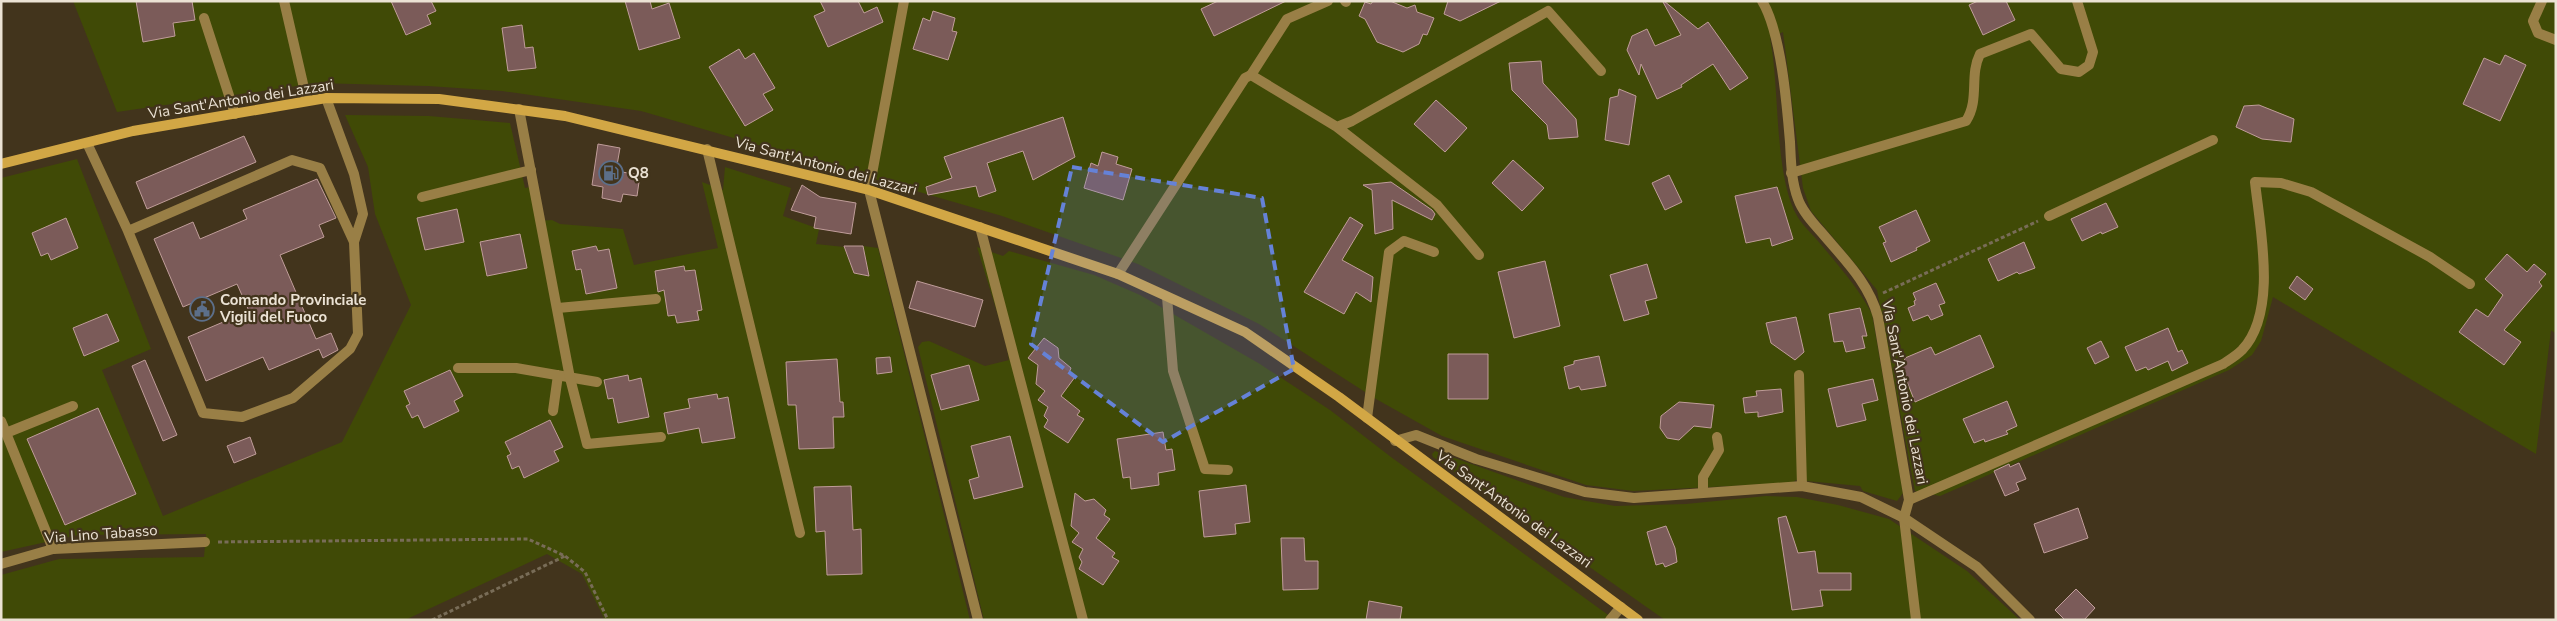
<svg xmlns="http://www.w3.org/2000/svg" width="2557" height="621" viewBox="0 0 2557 621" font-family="'Nunito Sans',sans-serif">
<rect width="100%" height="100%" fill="#42341c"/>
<!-- green -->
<path fill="#404a06" d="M73 1H2556V334L2551 330 2536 454 2273 297 2261 341 2252 355 2229 370 1940 496 1915 491 1877 290 1811 211 1803 188 1783 32 1770 38C1780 88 1774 172 1796 214 1801 224 1811 233 1818 241 1837 264 1858 287 1872 314L1903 493 1897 501 1863 491 1860 486 1796 480 1792 483 1633 491 1586 485 1442 436 1376 399 1259 324 1138 264 1002 216 641 111 502 91 428 86 317 83 117 112Z
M345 115 429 116 510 123 525 188 530 187 537 221 552 220 560 224 623 229 634 265 718 248 702 182 723 190 725 167 791 188 783 216 819 229 816 244 844 247 854 273 869 275 863 246 878 248 970 620H605L582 574 547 554 405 620H1V575L59 559 204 557 206 534 78 535 1 552V178L77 159 151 349 102 370 163 516 342 442 411 305 375 214 368 167Z
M977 247 1003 256 1009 251 1094 275 1140 295 1260 364 1330 410 1391 457 1615 620H984L918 347 922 342 929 341 985 366 1009 360 1005 338Z
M1435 451 1564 497 1615 506 1686 504 1766 496 1797 497 1838 505 1889 519 1967 571 2020 620H1665L1433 457 1432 454Z"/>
<!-- building -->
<path fill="#7b5b59" stroke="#c09d9a" d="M136 1H192L195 20 173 23 175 36 143 42Z
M391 1H431L436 11 427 15 431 24 406 35Z
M625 1H650L652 9 669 3 680 38 639 50Z
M820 1H858L864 13 877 7 883 22 828 47 814 16 825 11Z
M1218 1H1286L1214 36 1201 9Z
M1373 1H1390L1407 8 1415 5 1417 12 1434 18 1427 35 1423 34 1419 44 1403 52 1377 42 1365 19 1359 16 1365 2 1371 4Z
M1448 1H1501L1460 21 1444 14Z
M1664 1 1698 29 1708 22 1748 78 1730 90 1713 64 1681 85 1682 87 1657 99 1641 64 1639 75 1627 50 1632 36 1647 29 1655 46 1681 35 1663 2Z
M1978 1H2006L2015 20 1983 35 1969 5Z
M933 11 955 18 952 31 957 32 948 60 913 49 923 18 930 21Z
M522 25 525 48 533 47 536 68 508 71 502 28Z
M739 49 745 59 754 53 775 88 763 94 773 110 745 126 709 67Z
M2505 55 2526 65 2500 121 2463 104 2484 58 2500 65Z
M1541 61 1543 83 1576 119 1578 137 1549 139 1547 125 1512 90 1509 63Z
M1619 89 1636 96 1629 145 1605 140 1610 98 1618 96Z
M1436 100 1467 128 1445 152 1414 124Z
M2259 105 2294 119 2291 142 2262 139 2236 127 2244 106Z
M1063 117 1075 157 1033 180 1023 151 987 163 996 191 979 197 976 186 928 195 926 187 952 178 944 157Z
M244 136 256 162 147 209 136 182Z
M598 144 620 148 616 171 640 175 637 196 623 194 621 202 602 198 603 187 592 185Z
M1102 152 1118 157 1116 164 1132 169 1123 200 1084 188 1091 163 1098 166Z
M1513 160 1544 188 1522 211 1492 183Z
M1669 175 1682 202 1665 210 1652 183Z
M317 179 336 218 319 225 324 237 280 255 316 339 331 333 338 350 323 358 319 349 269 370 263 357 206 381 188 337 249 311 237 284 183 307 154 239 193 222 200 239 247 219 243 210Z
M1391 182 1432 210 1435 214 1432 220 1392 200 1393 229 1375 234 1372 190 1363 185Z
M802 185 820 197 856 203 851 234 814 228 816 217 791 210Z
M1777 187 1793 239 1772 246 1770 238 1746 243 1735 196Z
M2106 203 2118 227 2102 234 2101 232 2082 241 2071 219Z
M457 209 464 242 425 250 417 218Z
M1916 210 1930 241 1916 248 1917 250 1891 262 1883 243 1886 242 1879 227Z
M1350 217 1363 225 1342 260 1373 277 1371 302 1356 292 1344 314 1304 292Z
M66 218 78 248 51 260 48 253 41 256 32 233Z
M520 234 527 268 487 276 480 242Z
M2024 242 2035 268 2019 274 2017 272 1998 281 1988 259Z
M596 246 598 251 609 249 617 288 586 294 581 269 576 270 572 251Z
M844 246H863L869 276 854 273Z
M2507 254 2527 272 2534 264 2546 274 2539 282 2542 286 2504 330 2521 342 2504 365 2459 332 2476 309 2488 317 2503 295 2485 279Z
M1545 261 1560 326 1514 338 1498 272Z
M1647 264 1657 298 1645 301 1649 314 1624 321 1610 275Z
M684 266 685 271 695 270 702 310 697 311 699 320 677 323 675 315 668 316 664 290 658 292 655 271Z
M2297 276 2313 289 2305 300 2289 288Z
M917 281 983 300 975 327 909 308Z
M1936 283 1945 303 1939 305 1943 315 1931 320 1928 315 1913 321 1908 308 1915 305 1914 301 1916 300 1913 293Z
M1860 308 1867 336H1862L1865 348 1846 352 1843 341 1834 342 1829 314Z
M107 314 119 341 84 356 73 328Z
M1796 317 1804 352 1795 360 1771 343 1766 323Z
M2168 328 2178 352 2182 350 2188 363 2172 371 2168 361 2148 370 2146 367 2136 371 2125 347Z
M1980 335 1994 367 1915 402 1902 369 1905 358 1931 347 1935 355Z
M1044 338 1058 348 1059 358 1071 368 1069 373 1075 377 1061 396 1080 411 1077 415 1084 419 1068 443 1044 427 1048 420 1044 416 1048 407 1038 400 1045 391 1036 384 1038 365 1028 358Z
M2101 341 2109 357 2095 364 2087 348Z
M1448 354H1488V399H1448Z
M1599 356 1606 386 1581 390 1579 386 1569 389 1564 367 1574 364V361Z
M890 357 892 372 877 374 876 358Z
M837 359 840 402H843L844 417H833L834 448 799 449 796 405H788L786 362Z
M145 360 177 435 163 441 132 366Z
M969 365 979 400 941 410 931 375Z
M450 370 463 396 454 401 459 411 424 428 418 415 412 418 406 406 410 404 404 391Z
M628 375 629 381 641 378 649 417 618 423 613 398 608 399 604 380Z
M1873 379 1878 400 1862 404 1866 420 1837 427 1828 389Z
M1781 389 1783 412 1758 417V412L1745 413 1743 398 1757 396 1756 391Z
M717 394 718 399 728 397 735 438 702 443 699 428 668 434 664 413 690 408 688 399Z
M2007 401 2017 426 2006 431 2008 434 1985 442 1984 439 1974 443 1963 419Z
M1679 402 1714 405 1711 428 1694 426 1679 440 1667 438 1660 428 1661 416Z
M98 408 136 494 65 525 27 439Z
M550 420 563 447 554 451 559 461 524 478 519 466 512 469 507 456 511 454 505 442Z
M1163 432 1166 450 1172 449 1175 470 1158 473 1159 485 1131 489 1130 477 1123 478 1117 439Z
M1010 436 1023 487 974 499 969 480 979 477 971 446Z
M250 437 256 454 234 463 227 446Z
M2019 463 2026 479 2016 483 2019 490 2005 496 1994 471 2009 464 2010 467Z
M1246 485 1250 522 1235 524 1236 534 1204 537 1199 491Z
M851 486 853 530 861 529 862 574 827 575 825 531 816 532 814 487Z
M1075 493 1085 501 1094 499 1106 510 1104 515 1110 519 1096 538 1115 553 1112 557 1119 561 1103 585 1079 569 1082 562 1079 557 1083 549 1072 542 1079 533 1071 526Z
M2078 508 2088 538 2044 553 2034 524Z
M1786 516 1798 553 1815 551 1818 573H1851V590H1820L1823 606 1792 610 1778 518Z
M1666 526 1675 548 1677 562 1665 567 1663 563 1656 565 1647 532Z
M1281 538H1304L1305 561H1318V589L1283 590Z
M2076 589 2095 608 2084 620H2065L2055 610Z
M1369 601 1402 607 1400 620H1366Z"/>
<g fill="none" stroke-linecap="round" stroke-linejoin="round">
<!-- path -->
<path stroke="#786c57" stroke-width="3" stroke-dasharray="4 2.5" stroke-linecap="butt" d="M1883 293 2038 221
M218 542 528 539 565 556 585 572 608 620
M432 620 565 556"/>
<!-- lane -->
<path stroke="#997f46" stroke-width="10" d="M284 1 307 101
M904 1 869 190 978 620
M1345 1 1346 2
M204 18 235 114
M1251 75 1287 19 1328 1
M326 98 354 174 363 214 354 242
M87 143 128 231 292 160 320 168 354 242 358 334 350 349 293 398 242 417 203 413 128 231
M707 149 800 533
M1791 173 1966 121C1980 99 1969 76 1980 54L2031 34 2061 69 2079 72 2089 65 2093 52 2077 1
M422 197 531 170
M2049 216 2213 140
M980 227 1083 620
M1167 297 1173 371 1205 469 1228 470
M558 308 656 299
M458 368H516L597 382
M1799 375 1802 486
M553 411 558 375
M1367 418 1389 252 1404 241 1434 252
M1 421 6 433
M1703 492V477L1719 450 1717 437
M1909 500 2223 364C2229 360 2236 356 2242 350 2278 312 2260 229 2255 182L2281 183 2311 192 2430 257 2470 284
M1904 518 1916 620
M53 549 6 433 73 406
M1610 620 1621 607"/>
<!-- street -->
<path stroke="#997f46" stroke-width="10" d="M1762 1C1781 32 1787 105 1790 142 1791 161 1791 180 1798 199 1802 211 1813 223 1822 233 1844 259 1869 283 1878 317L1909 500 1904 518
M2542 1 2533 21 2538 33 2556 40
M519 109 570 378 587 444 661 437
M1337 127 1437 205 1479 255
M1118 274 1245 78 1251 75 1337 127 1352 121 1548 11 1601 71
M1395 441 1416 435 1476 459 1585 492 1634 498 1802 486 1861 497 1904 518 1977 567 2030 620
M1 564 53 549 205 542"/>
<!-- secondary -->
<path stroke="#d2a745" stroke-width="10" d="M1 164 133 131 326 98 439 99 565 116 869 190 1118 274 1245 332 1339 397 1638 620"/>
</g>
<!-- marked area -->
<path fill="#6582d7" fill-opacity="0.2" stroke="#6582d7" stroke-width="4" stroke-dasharray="10 6" stroke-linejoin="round" d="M1072 167 1262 198 1294 369 1163 442 1031 344Z"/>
<!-- icons -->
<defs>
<g id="fuel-ring" transform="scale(1.25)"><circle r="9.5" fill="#42341c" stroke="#5c6f8a" stroke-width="1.5"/><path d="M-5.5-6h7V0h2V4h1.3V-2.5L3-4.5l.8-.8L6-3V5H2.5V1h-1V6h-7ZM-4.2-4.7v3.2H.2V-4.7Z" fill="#5c6f8a"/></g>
<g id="civic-ring" transform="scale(1.25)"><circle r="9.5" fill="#42341c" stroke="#5c6f8a" stroke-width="1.5"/><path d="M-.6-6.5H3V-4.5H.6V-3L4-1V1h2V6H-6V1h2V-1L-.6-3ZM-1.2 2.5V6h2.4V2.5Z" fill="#5c6f8a"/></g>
</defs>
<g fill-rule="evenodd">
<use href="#fuel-ring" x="611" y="173"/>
<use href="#civic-ring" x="202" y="309"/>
</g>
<g text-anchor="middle" stroke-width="4.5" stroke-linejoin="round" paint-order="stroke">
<!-- street labels -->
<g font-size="15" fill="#ebe2d4" stroke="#42341c">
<text transform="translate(241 99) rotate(-9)" y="5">Via Sant'Antonio dei Lazzari</text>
<text transform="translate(826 166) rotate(15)" y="5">Via Sant'Antonio dei Lazzari</text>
<text transform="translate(1905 392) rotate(79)" y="5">Via Sant'Antonio dei Lazzari</text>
<text transform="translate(1514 509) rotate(36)" y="5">Via Sant'Antonio dei Lazzari</text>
<text transform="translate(101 534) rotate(-4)" y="5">Via Lino Tabasso</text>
</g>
<!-- poi labels -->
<g font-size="15" font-weight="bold" fill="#ebe2d4" stroke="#42341c" text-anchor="start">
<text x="628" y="178">Q8</text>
<text x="220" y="305">Comando Provinciale<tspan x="220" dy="17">Vigili del Fuoco</tspan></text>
</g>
</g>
<!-- border -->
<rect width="2557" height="621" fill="none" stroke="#ebe2d4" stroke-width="5"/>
</svg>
